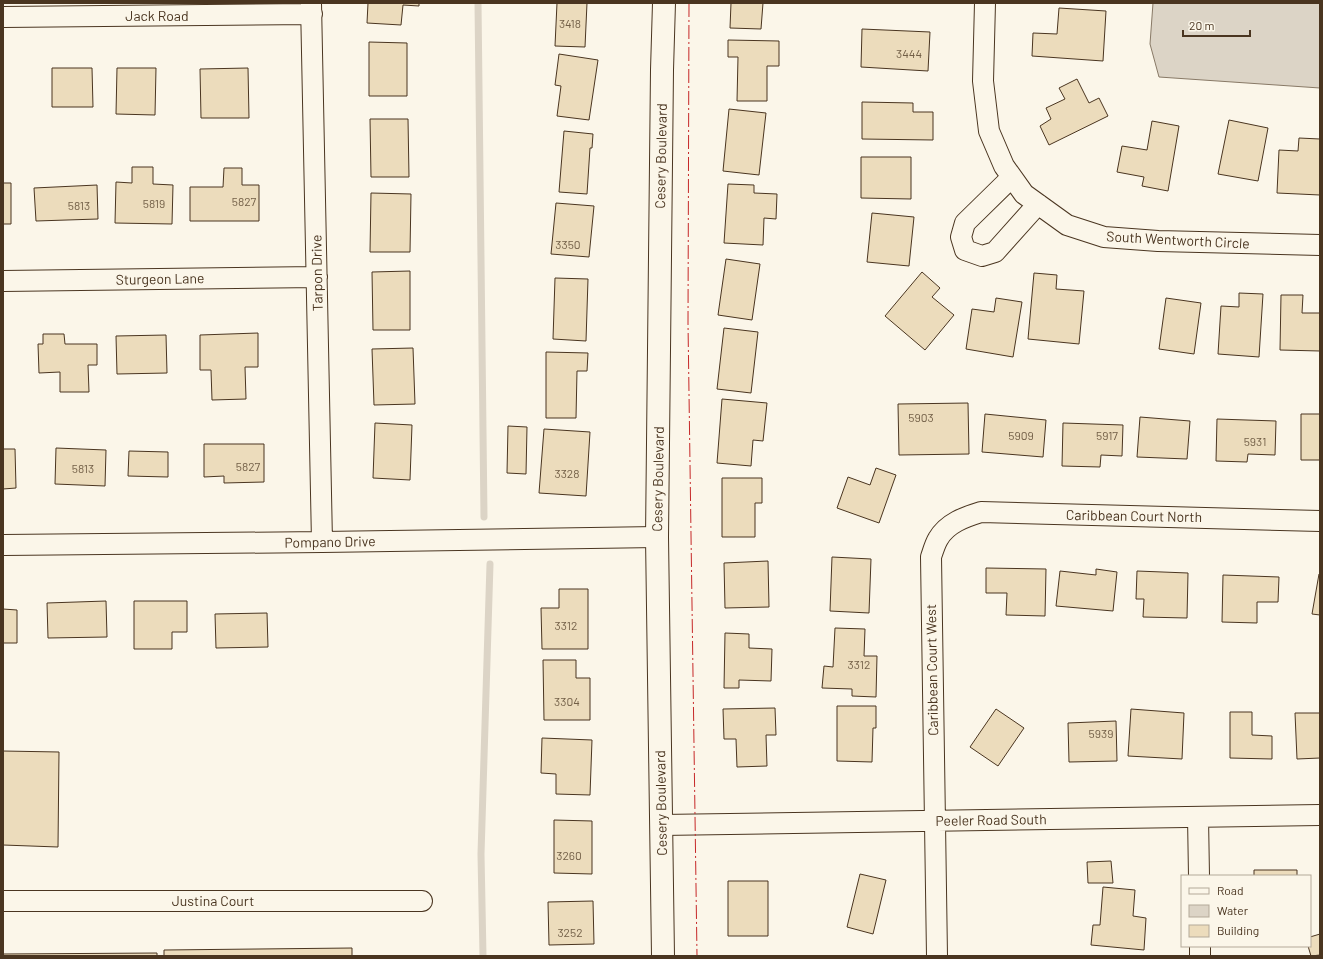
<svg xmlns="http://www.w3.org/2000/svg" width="1323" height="959" viewBox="0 0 1323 959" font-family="Barlow,sans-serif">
<rect width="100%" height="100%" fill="#fbf6e9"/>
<!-- water -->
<path fill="#dcd4c6" stroke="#887966" d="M1153 3H1320V88L1159 77 1150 44Z"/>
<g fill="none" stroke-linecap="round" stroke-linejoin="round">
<!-- stream -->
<path stroke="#dcd4c6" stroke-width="7" d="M478 3 484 517
M483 956 481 854 490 564"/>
</g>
<!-- building -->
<path fill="#ecdcbc" stroke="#4a3520" d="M368 3H419V6L403 5 401 25 367 23Z
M557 3H587L585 47 555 46Z
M731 3H763L761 29 730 28Z
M1059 8 1106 11 1103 61 1032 56 1033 33 1057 34Z
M862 29 930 32 928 71 861 67Z
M728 40 779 41V66H767V101H737L738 57H728Z
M369 42 407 43V96H369Z
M559 54 598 60 589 120 557 116 561 86 555 85Z
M52 68H92L93 107H52Z
M117 68H156L155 115 116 114Z
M248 68 249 118H201L200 69Z
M1077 79 1089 103 1099 98 1108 116 1049 145 1040 126 1051 119 1046 108 1065 99 1059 88Z
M862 102 913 103V112H933V140L862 139Z
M729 109 766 113 759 175 723 171Z
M370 119H408L409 177H371Z
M1229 120 1268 128 1258 181 1218 174Z
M1152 121 1179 126 1168 191 1142 186 1144 177 1117 172 1122 146 1147 150Z
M564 131 593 134 592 148H590L587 194 559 192Z
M1299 138 1320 139V195L1277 193 1279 150 1298 151Z
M861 157H911V199L861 198Z
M132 167H153V184L173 185 172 224 115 223 116 182 132 183Z
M224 168H242V185H259V221H190V187H223Z
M3 183H11V224H3Z
M728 184 754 185V193L777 194 776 219 764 218 763 245 724 243Z
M97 185 98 219 36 221 34 188Z
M371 193 411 194 410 252H370Z
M556 203 594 206 589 257 551 254Z
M872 213 914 217 909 266 867 262Z
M726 259 760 264 752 320 718 315Z
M410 271V330H373L372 272Z
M922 272 940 288 932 297 954 315 925 350 885 316Z
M1034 273 1057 275 1056 289 1084 291 1079 344 1028 339Z
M555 278 588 279 586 341 553 339Z
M1239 293 1263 294 1259 357 1218 354 1221 306 1239 307Z
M1281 295H1303L1302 313H1320V351L1280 350Z
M996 298 1022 302 1013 357 966 349 972 309 994 312Z
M1166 298 1201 303 1194 354 1159 349Z
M724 328 758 332 751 393 717 389Z
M258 333V367H245L246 399 212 400 211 370H200V335Z
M43 334H64L65 344H97V365H88L89 392H60V372L39 373 38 344H43Z
M166 335 167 373 117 374 116 336Z
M413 348 415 404 374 405 372 349Z
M546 352 588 353 587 371H577L576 418H546Z
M722 399 767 403 763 441 753 440 751 466 717 463Z
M968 403 969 454 899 455 898 404Z
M985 414 1046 420 1043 457 982 452Z
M1301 414H1320V460H1301Z
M1140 417 1190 421 1187 459 1137 457Z
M1217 419 1276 421 1275 455 1248 454 1247 462 1216 461Z
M375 423 412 425 410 480 373 478Z
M1063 423 1123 425 1122 456 1101 455 1100 467 1062 466Z
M508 426 527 427 526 474 507 473Z
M544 429 590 432 586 496 539 493Z
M204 444H264V482L224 483V476L204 477Z
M56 448 106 450 105 486 55 484Z
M3 449H15L16 488 3 489Z
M129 451 168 452V477L128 476Z
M876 468 896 475 879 523 837 508 848 477 870 485Z
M722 478H762V503H755V537H722Z
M832 557 871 559 869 613 830 611Z
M768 561 769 607 725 608 724 563Z
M986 568 1046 569 1045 616 1006 615 1007 593H986Z
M1096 569 1117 572 1113 611 1056 606 1060 571 1096 575Z
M1137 571 1188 573 1187 618 1143 617 1144 599H1136Z
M1319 574H1320V615L1312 614Z
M1223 575 1279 577 1278 602H1257V623L1222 622Z
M559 589H588V649H542L541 608H559Z
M106 601 107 637 48 638 47 603Z
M134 601H187V632H172V649H134Z
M3 609 17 610V643H3Z
M267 613 268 647 216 648 215 614Z
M835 628 865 629 864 656H877L876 697 852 696V689L822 688 824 666 833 667Z
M725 633 749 634V648L772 649 771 681 739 680V688H724Z
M543 660H576V678H590V720H544Z
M837 706H876V728H873L872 762 837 761Z
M775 708 776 735H766L767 766 737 767 736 739H724L723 709Z
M996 709 1024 728 998 766 970 747Z
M1131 709 1184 713 1182 759 1128 756Z
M1230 712H1252V735L1272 736V759L1230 758Z
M1295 713H1320V758L1297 759Z
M1116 721 1117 761 1069 762 1068 723Z
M542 738 592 740 590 795 556 794V774L541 773Z
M3 751 59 752 58 847 3 845Z
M554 820 592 821V874L554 873Z
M1111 861 1113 883H1088L1087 862Z
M1254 870H1297V876H1254Z
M860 874 886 880 873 934 847 927Z
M728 881H768V936H728Z
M1103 887 1135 890 1133 916 1146 918 1144 950 1091 945 1093 925H1100Z
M593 901 594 944 549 945 548 902Z
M1320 934V955L1311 956 1308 946H1310V937Z
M352 948V956H164V950Z
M157 953V956H3V954Z"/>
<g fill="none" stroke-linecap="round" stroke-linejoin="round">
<!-- street casing -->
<g stroke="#4a3520" stroke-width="22">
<path id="street" d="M311 3 322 542
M985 3 983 81 989 131 1004 166 1024 194 1067 225 1104 237 1158 241 1320 245
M3 17 312 14
M1012 177 965 223 961 237 965 250 982 256 995 252 1038 204
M3 281 317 277
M3 545 322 542 657 537
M1198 817 1199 876
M661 825 1320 815
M3 901H422
M1200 946V956
M937 956 931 557C933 551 935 544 938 539 947 523 965 517 981 512L1320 521"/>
</g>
<!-- secondary casing -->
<g stroke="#4a3520" stroke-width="24">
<path id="secondary" d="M663 956 657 537 662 70 664 3"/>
</g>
<!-- street -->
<use href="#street" stroke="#fbf6e9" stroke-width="20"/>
<!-- secondary -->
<use href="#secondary" stroke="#fbf6e9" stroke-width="22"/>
<!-- power -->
<path stroke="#c62828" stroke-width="1" stroke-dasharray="14 3 2 3" stroke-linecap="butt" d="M689 3 688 323 697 956"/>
</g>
<g text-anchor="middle" stroke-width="3" stroke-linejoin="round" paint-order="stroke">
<!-- number labels -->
<g font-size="12" fill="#725f47">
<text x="570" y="28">3418</text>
<text x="909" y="58">3444</text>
<text x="244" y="206">5827</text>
<text x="154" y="208">5819</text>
<text x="79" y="210">5813</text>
<text x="568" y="249">3350</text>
<text x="921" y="422">5903</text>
<text x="1021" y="440">5909</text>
<text x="1107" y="440">5917</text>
<text x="1255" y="446">5931</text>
<text x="248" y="471">5827</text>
<text x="83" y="473">5813</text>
<text x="567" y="478">3328</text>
<text x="566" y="630">3312</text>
<text x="859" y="669">3312</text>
<text x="567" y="706">3304</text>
<text x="1101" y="738">5939</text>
<text x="569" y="860">3260</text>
<text x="570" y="937">3252</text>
</g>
<!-- street labels -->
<g font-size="14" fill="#4a3520" stroke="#fbf6e9">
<text x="157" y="21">Jack Road</text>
<text transform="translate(661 156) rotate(-89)" y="5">Cesery Boulevard</text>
<text transform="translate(1178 240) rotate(3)" y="5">South Wentworth Circle</text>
<text transform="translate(317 273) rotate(-91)" y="5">Tarpon Drive</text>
<text transform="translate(160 279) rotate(-1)" y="5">Sturgeon Lane</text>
<text transform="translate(658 479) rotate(-89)" y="5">Cesery Boulevard</text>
<text transform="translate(1134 516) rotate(1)" y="5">Caribbean Court North</text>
<text transform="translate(330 542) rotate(-1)" y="5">Pompano Drive</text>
<text transform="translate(932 670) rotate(-91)" y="5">Caribbean Court West</text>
<text transform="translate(661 803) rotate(-91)" y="5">Cesery Boulevard</text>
<text transform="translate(991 820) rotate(-1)" y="5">Peeler Road South</text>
<text x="213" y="906">Justina Court</text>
</g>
</g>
<!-- border -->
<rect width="1323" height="959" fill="none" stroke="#4a3520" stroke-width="8"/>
<!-- legend -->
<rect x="1181" y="875" width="130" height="72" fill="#fbf6e9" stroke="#b4a999"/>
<rect x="1189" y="888" width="20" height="6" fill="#fbf6e9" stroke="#b4a999"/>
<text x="1217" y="895" font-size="12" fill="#4a3520">Road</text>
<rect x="1189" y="905" width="20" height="12" fill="#dcd4c6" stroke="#b4a999"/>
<text x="1217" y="915" font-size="12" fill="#4a3520">Water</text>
<rect x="1189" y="925" width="20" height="12" fill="#ecdcbc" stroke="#b4a999"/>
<text x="1217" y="935" font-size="12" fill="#4a3520">Building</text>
<!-- scale -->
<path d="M1183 30v6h67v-6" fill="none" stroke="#4a3520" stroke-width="2"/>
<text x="1189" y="30" font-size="12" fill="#4a3520" stroke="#fbf6e9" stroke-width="3" paint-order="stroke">20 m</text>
</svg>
